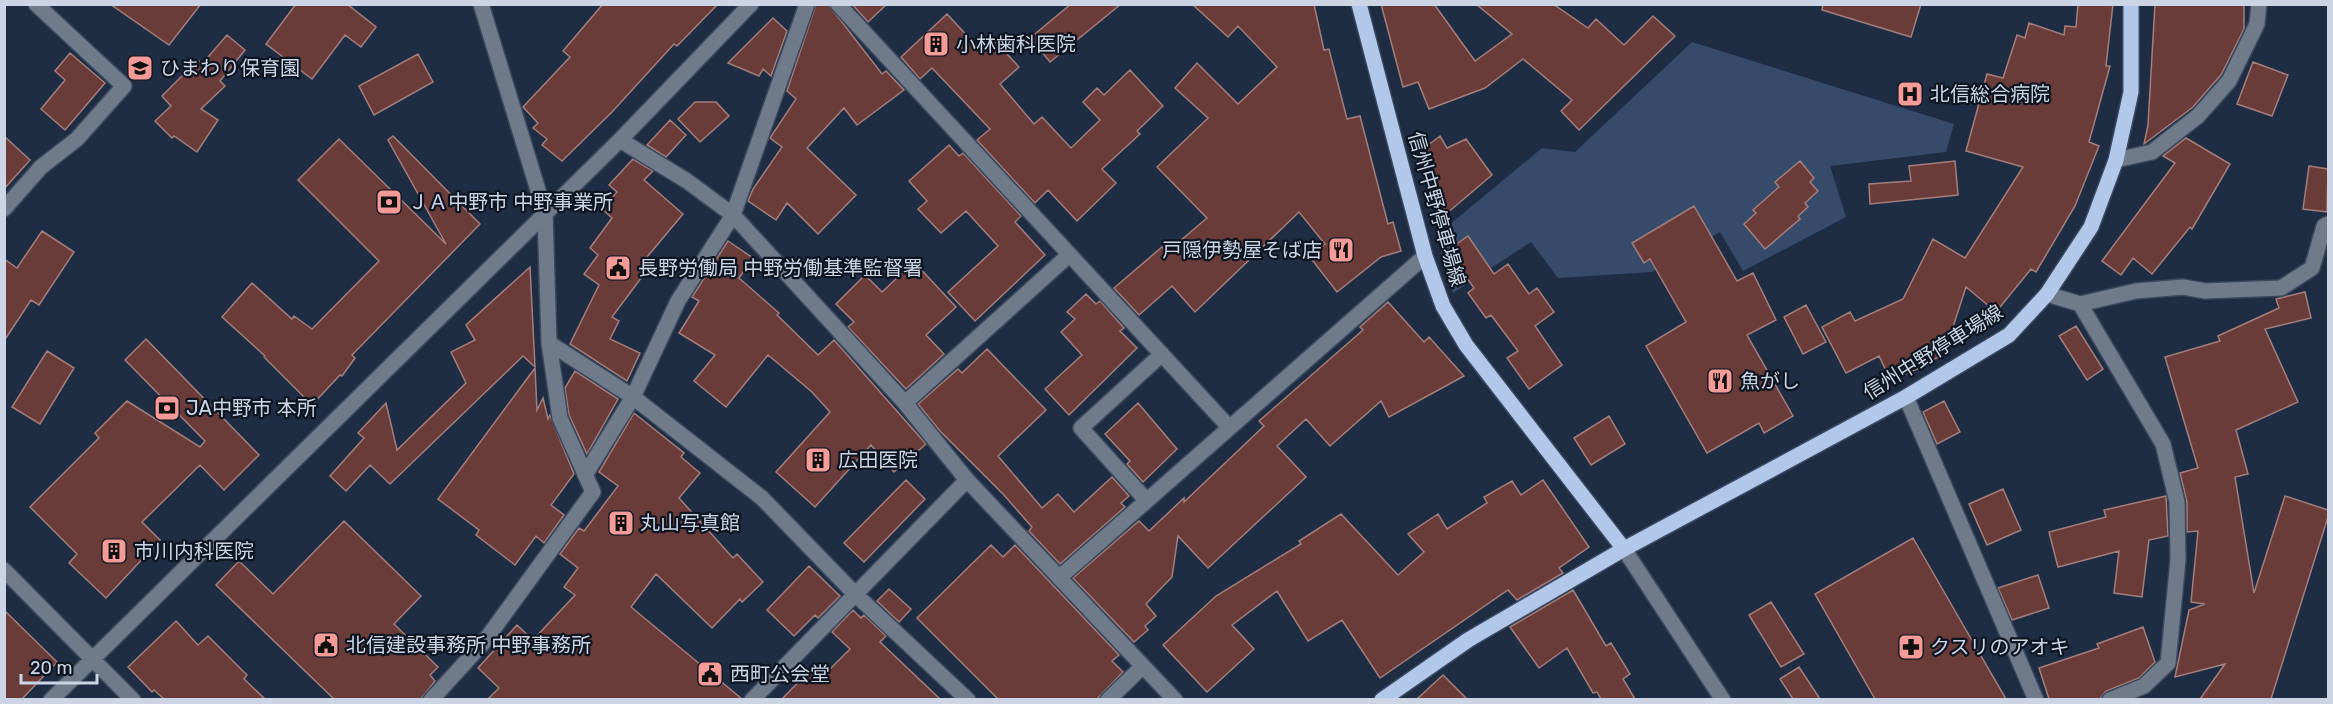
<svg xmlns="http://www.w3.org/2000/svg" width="2333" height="704" viewBox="0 0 2333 704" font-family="Rubik,'Noto Sans JP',sans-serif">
<rect width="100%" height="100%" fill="#1e2d44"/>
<!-- green -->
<path fill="#364a69" d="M1692 42 1954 124 1946 152 1830 166 1846 217 1743 271 1720 232 1652 272 1558 278 1531 242 1453 293 1437 235 1542 148 1575 152Z"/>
<!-- building -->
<path fill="#693c3a" stroke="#a47e7b" stroke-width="1.5" d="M110 4H201L169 45Z
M296 4H347L376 27 361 47 345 35 312 79 266 44Z
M603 4H718L677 46 674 44 612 112 562 161 542 145 547 139 533 128 538 123 523 107 570 57 563 51Z
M816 4H828L882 74 886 71 904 90 857 125 844 108 807 148 856 195 818 234 787 203 776 220 748 201 753 189 782 147 770 138 796 99 787 91Z
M852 4H887L868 22Z
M1071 4H1121L1050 62 1030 38Z
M1192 4H1314L1324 50 1329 49 1347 119 1360 116 1388 224 1393 222 1401 251 1381 257 1337 292 1309 256 1325 244 1299 212 1195 312 1172 286 1139 315 1114 288 1162 247 1167 252 1207 218 1157 167 1208 118 1175 88 1197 63 1238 104 1277 67 1238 26 1228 37Z
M1381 4H1434L1475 61 1512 34 1476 4H1553L1588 28 1596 19 1624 45 1653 16 1675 36 1579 130 1561 111 1572 100 1523 59 1485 88 1429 109 1418 82 1403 87Z
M1823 4H1921L1911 37 1822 10Z
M2078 4H2113L2106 66H2110L2089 142 2099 146 2075 206 2036 272 2031 269 1996 312 1966 287 1952 330 1940 337 1947 352 1919 368 1891 381 1879 356 1846 373 1822 327 1850 312 1855 321 1903 299 1933 239 1965 258 2023 167 1966 151 1987 74 2003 78 2017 35 2025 38 2029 23 2064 35 2065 26 2076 27Z
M2155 4H2244V29L2221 75 2212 85 2193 107 2144 144 2148 125Z
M947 14 983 53 995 41 1019 67 1000 84 1034 124 1042 117 1071 148 1100 120 1083 102 1097 88 1104 95 1130 70 1163 106 1137 131 1140 134 1102 169 1116 183 1077 221 1048 190 1035 203 977 140 990 129 932 68 920 79 901 57Z
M773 18 787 31 771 76 763 69 759 76 728 63Z
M227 35 245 50 220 81 225 86 201 109 218 120 197 152 174 136 172 138 155 121 171 106 162 96 198 60 202 64Z
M70 53 105 83 65 130 41 109 65 80 55 71Z
M418 54 433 82 374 115 359 86Z
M2253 62 2288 75 2272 116 2237 104Z
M695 102H716L729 116 700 142 678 119Z
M670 120 686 135 666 157 647 145Z
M4 136 30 160 4 189Z
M393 136 480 224 352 355 355 358 342 376 340 375 312 405 264 357 265 356 222 317 252 283 292 319 294 316 312 329 379 261 298 180 339 139 446 244 388 140Z
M1440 136 1447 148 1466 139 1492 175 1446 214 1423 149Z
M2186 138 2230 164 2192 229 2190 227 2152 274 2133 258 2121 275 2102 261 2175 163 2163 156Z
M949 145 959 156 963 153 1021 216 1015 222 1045 255 975 321 948 292 998 246 966 211 941 233 918 209 927 201 909 181Z
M633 159 653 171 644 180 683 214 647 257 653 262 612 317 619 321 610 339 640 353 627 381 570 344 599 285 584 274 598 255 590 248 612 218 602 209 617 192 609 185Z
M1800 161 1814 178 1810 182 1818 191 1805 203 1808 207 1798 216 1800 219 1765 249 1744 224 1756 213 1753 210 1779 187 1775 182Z
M1955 161 1958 195 1870 204 1869 184 1911 181 1909 166Z
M2309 166 2328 169 2327 212 2303 209Z
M1694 206 1737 281 1753 273 1776 320 1747 335 1793 416 1764 433 1759 423 1707 453 1646 346 1686 322 1650 259 1644 263 1632 243Z
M42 231 74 252 39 305 31 300 4 341V259L17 268Z
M1468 236 1494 274 1508 264 1529 294 1537 288 1554 312 1535 326 1562 365 1529 389 1507 358 1518 351 1491 315 1486 318 1468 293 1474 288 1448 250Z
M728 241 753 258 739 278 779 313 777 315 818 355 834 340 926 444 894 472 871 445 815 507 776 472 830 412 812 392 768 355 726 407 694 381 715 355 679 333 699 301 692 297Z
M914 262 956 307 926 335 944 354 906 389 848 327 854 322 836 304 865 275 882 292Z
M530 267 535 367 523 356 390 484 370 465 346 491 330 476 364 438 358 433 386 403 397 450 466 383 451 352 475 340 466 325Z
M2305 292 2311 318 2265 329 2298 402 2236 430 2248 474 2235 477 2254 593 2285 496 2328 510V517L2271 699H2200L2225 664 2175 677 2189 610 2205 604 2191 602 2198 531 2187 532V502L2180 473 2198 468 2165 357 2220 341 2218 336 2279 308 2276 299Z
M1086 294 1096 304 1100 301 1124 328 1120 331 1137 348 1069 415 1045 389 1082 355 1061 332 1075 319 1067 312Z
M1388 302 1424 342 1429 337 1464 376 1389 417 1381 401 1330 446 1306 419 1277 446 1306 477 1208 568 1178 536 1172 577 1146 604 1156 616 1145 626 1148 630 1134 642 1073 578 1139 521 1149 531 1184 498V502L1264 426 1259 421 1363 330 1360 327Z
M1806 305 1826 342 1803 354 1784 317Z
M2076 326 2103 369 2087 380 2059 336Z
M146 339 259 455 224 490 200 465 142 522 160 540 106 598 69 563 77 554 30 507 99 438 95 433 127 401 200 447 205 441 125 360Z
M987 349 1046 410 998 456 1042 508 1058 494 1074 512 1112 477 1129 496 1121 503 1125 507 1060 564 1029 531 1032 527 1003 494 940 431 918 404 958 369 962 373Z
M47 351 74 368 40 424 12 407Z
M535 368 537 410 543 398 548 419 550 415 574 474 551 505 564 515 544 543 536 536 515 565 476 535 479 530 438 499Z
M575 371 618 399 587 454 569 415 565 388Z
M1944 401 1960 432 1937 444 1923 412Z
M1138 403 1177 449 1143 482 1127 464 1130 461 1105 434Z
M634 413 684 453 681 457 700 473 679 498 733 558 737 554 763 582 742 602 740 599 712 628 656 574 631 607 742 699H488L499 688 478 668 517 625 533 640 575 595 564 587 578 568 560 554 579 528 584 531 618 486 599 472Z
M1609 416 1625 444 1591 465 1574 438Z
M906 480 925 499 864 562 844 543Z
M1543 480 1589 547 1559 568 1563 573 1517 600 1508 590 1380 678 1342 620 1308 641 1277 591 1232 625 1254 649 1207 692 1163 645 1216 596 1301 544 1299 541 1341 514 1398 575 1424 552 1408 534 1438 514 1447 529 1487 503 1484 497 1512 481 1521 495Z
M2003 489 2021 530 1987 545 1969 504Z
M2166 496 2168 536 2149 540 2142 597 2114 593 2119 551 2058 567 2049 532 2106 517 2104 510Z
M344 521 421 596 394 624 438 667 430 675 435 681 421 699H334L216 585 239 561 273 594Z
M1913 538 1962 623 2006 699H1875L1815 594Z
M991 545 1003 557 1015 545 1119 655 1112 661 1123 672 1097 699H998L917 618Z
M809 566 840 596 818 618 815 615 794 636 767 610Z
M2038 575 2049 608 2012 620 1998 588Z
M889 589 911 609 899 622 877 601Z
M1573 590 1606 646 1611 643 1630 674 1623 679 1635 699H1601L1597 692 1593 693 1567 648 1539 668 1510 627Z
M1771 602 1804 654 1781 667 1749 615Z
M4 610 57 662 22 699H4Z
M853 610 861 618 864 615 886 636 880 642 940 699H782L813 667 823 676 850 649 832 632Z
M176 621 198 645 208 636 247 675 244 679 265 699H164L154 690 152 692 128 667Z
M2143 627 2155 662 2139 678 2106 691 2100 699H2049L2039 668 2099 648 2097 644Z
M1799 667 1820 699H1793L1780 679Z
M1443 675 1467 699H1417Z"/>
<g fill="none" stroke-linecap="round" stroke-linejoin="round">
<!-- minor casing -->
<g stroke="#3a485e" stroke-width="18">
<path id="minor" d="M838 4 1229 427
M620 140 687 181 733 215 905 403 967 480 1175 700
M2116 160 2152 152 2198 116 2229 81 2257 24 2259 4
M4 209 41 167 77 139 124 86 36 4
M2047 294 2080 304 2136 291 2183 287 2205 291 2281 288 2312 268 2324 226 2328 224
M2080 304 2163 444 2177 502 2178 560 2168 663 2144 686 2110 700
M549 343 633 397 762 498 855 594 968 700
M1906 397 2036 700
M905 403 1069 255
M585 475 633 397 678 301 733 215 807 4
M1146 500 1081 428 1162 354
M1624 549 1723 700
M4 570 133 700
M1060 577 1425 256
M51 700 620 140 751 4
M431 700 484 642 593 492 560 418 549 343 545 213 481 4
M752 700 967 480
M1108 700 1143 666"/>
</g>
<!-- major casing -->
<g stroke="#3a485e" stroke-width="18">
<path id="major" d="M1359 4 1425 256 1443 306 1466 345 1624 549
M1382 700 1468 640 1624 549 1906 397 2009 335 2047 294 2091 227 2116 160 2131 92V4"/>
</g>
<!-- minor -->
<use href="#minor" stroke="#6f7a8b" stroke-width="15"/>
<!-- major -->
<use href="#major" stroke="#b2c8eb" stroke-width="15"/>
</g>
<!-- icons -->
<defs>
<g id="building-square" transform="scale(1.35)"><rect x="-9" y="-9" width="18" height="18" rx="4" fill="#f59b97" stroke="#0e1520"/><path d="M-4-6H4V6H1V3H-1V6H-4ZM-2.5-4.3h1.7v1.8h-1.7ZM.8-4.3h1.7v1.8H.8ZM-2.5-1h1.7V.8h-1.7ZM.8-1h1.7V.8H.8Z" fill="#111"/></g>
<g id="school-square" transform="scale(1.35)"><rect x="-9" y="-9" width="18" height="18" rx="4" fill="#f59b97" stroke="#0e1520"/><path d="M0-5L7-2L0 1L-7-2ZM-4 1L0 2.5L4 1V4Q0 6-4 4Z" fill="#111"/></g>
<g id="hospital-square" transform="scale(1.35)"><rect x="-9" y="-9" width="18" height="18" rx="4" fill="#f59b97" stroke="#0e1520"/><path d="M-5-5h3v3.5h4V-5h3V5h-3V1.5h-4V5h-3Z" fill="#111"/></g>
<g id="bank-square" transform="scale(1.35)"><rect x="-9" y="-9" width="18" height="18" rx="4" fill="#f59b97" stroke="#0e1520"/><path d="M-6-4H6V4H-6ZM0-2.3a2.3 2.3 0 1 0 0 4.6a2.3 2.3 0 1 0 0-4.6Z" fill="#111"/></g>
<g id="restaurant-square" transform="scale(1.35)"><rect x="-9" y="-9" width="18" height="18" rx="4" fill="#f59b97" stroke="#0e1520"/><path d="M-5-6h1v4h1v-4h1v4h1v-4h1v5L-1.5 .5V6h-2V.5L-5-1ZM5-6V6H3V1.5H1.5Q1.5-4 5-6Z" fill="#111"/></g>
<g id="civic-square" transform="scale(1.35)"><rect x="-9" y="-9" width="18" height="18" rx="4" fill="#f59b97" stroke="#0e1520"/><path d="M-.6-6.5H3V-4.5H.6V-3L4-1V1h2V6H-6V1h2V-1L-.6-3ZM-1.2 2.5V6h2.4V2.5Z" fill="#111"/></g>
<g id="pharmacy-square" transform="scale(1.35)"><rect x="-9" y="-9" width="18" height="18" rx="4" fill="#f59b97" stroke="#0e1520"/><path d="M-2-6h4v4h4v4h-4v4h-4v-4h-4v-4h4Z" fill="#111"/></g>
</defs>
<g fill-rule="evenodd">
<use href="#building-square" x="936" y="44"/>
<use href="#school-square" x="140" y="68"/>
<use href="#hospital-square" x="1910" y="94"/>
<use href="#bank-square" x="389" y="202"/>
<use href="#restaurant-square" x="1341" y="250"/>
<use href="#civic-square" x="618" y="268"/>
<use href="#restaurant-square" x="1720" y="381"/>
<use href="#bank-square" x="167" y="408"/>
<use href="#building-square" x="818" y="460"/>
<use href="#building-square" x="621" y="523"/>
<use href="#building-square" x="114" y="551"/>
<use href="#civic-square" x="326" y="645"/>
<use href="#pharmacy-square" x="1911" y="647"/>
<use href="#civic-square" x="710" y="674"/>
</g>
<g text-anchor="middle" stroke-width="4.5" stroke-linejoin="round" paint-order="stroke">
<!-- poi labels -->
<g font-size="20" fill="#cbd5e5" stroke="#0e1520" text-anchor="start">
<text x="956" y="51">小林歯科医院</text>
<text x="160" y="75">ひまわり保育園</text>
<text x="1930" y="101">北信総合病院</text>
<text x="408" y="209">ＪＡ中野市 中野事業所</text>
<text x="1322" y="257" text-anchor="end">戸隠伊勢屋そば店</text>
<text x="638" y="275">長野労働局 中野労働基準監督署</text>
<text x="1740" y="388">魚がし</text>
<text x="186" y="415">JA中野市 本所</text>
<text x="838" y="467">広田医院</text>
<text x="640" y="530">丸山写真館</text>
<text x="134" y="558">市川内科医院</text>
<text x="346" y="652">北信建設事務所 中野事務所</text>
<text x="1930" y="654">クスリのアオキ</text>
<text x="730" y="681">西町公会堂</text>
</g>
<!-- street labels -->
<g font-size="20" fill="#cbd5e5" stroke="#0e1520">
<text transform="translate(1437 209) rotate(74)" y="7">信州中野停車場線</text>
<text transform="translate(1933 352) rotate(-32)" y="7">信州中野停車場線</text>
</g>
</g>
<!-- border -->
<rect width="2333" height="704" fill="none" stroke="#cbd5e5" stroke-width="12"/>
<!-- scale -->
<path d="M21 674v9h76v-9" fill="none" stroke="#cbd5e5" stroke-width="3"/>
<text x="30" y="674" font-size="18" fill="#cbd5e5" stroke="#0e1520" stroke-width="4.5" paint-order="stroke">20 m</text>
</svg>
